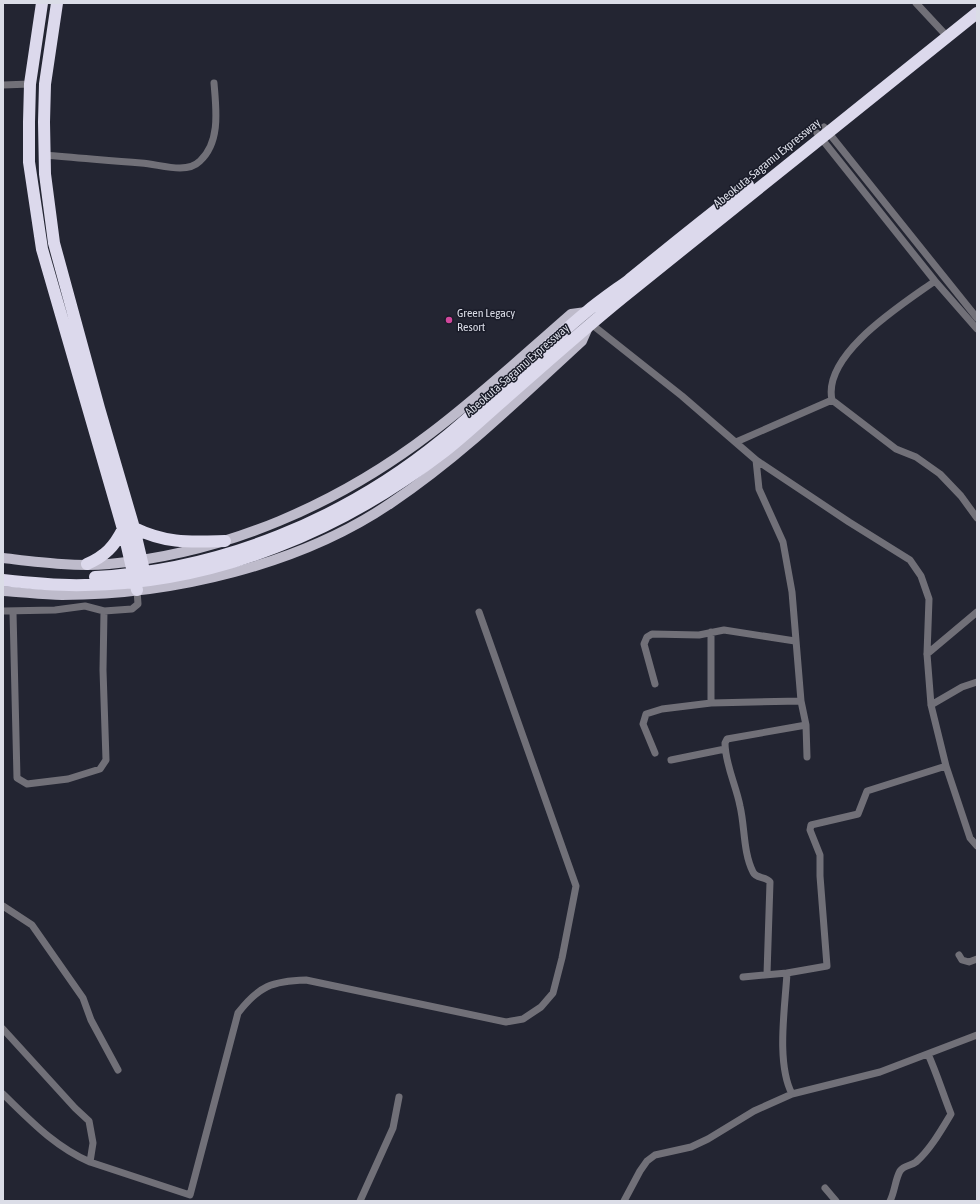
<svg xmlns="http://www.w3.org/2000/svg" width="980" height="1204" viewBox="0 0 980 1204" font-family="'Asap Condensed',sans-serif">
<rect width="100%" height="100%" fill="#232532"/>
<g fill="none" stroke-linecap="round" stroke-linejoin="round">
<!-- street -->
<path stroke="#717078" stroke-width="7" d="M916 3 943 32
M3 85 30 84
M824 127 977 318
M817 133 935 281 977 329
M44 155C76 158 108 160 141 163 154 164 167 168 180 168 187 168 195 166 200 161 221 142 216 108 214 83
M935 281C903 304 822 354 832 400L896 449 916 457 940 474 961 496 977 518
M589 325 595 327 682 396 756 460 849 522 910 560 921 576 929 599 927 654 931 705 946 766 970 838 977 846
M736 442 832 400
M756 460 759 489 783 542 792 592 801 701 806 725 807 757
M3 611 55 610 85 606 104 611 132 609 138 604 137 590
M13 612 17 778 27 784 68 779 100 769 106 760 103 670 104 611
M927 654 977 612
M655 684 644 644 647 637 652 634 699 635 724 630 795 641
M711 703 801 701
M931 705 962 687 977 682
M655 753 643 724 646 714 662 709 711 703V632
M671 760 725 749
M3 906 32 925 83 998 91 1020 118 1070
M959 955 962 960 969 962 977 959
M787 973 827 966 820 876V855L810 830 811 825 858 814 867 791 946 766
M767 974 770 882C766 876 756 879 753 872 743 852 745 827 740 806 736 785 725 764 725 743L727 739 806 725
M743 977 787 973C785 1008 776 1063 792 1094
M3 1029 75 1108 89 1121 93 1143 90 1162 190 1195 238 1013C259 986 272 981 306 980L506 1022 523 1019 541 1007 553 993 562 958 576 886 479 612
M3 1094C31 1121 54 1146 90 1162
M825 1188 836 1201
M360 1201 393 1128 399 1097
M624 1201 640 1171 647 1161 655 1155 691 1147 708 1139 754 1111 792 1094 880 1072 977 1035
M890 1201C895 1191 895 1180 900 1171 904 1165 911 1166 916 1162 930 1150 942 1129 951 1114 943 1094 937 1074 928 1054"/>
<!-- primary -->
<path stroke="#bebbcb" stroke-width="10" d="M3 558C38 562 74 567 109 564 227 553 338 504 431 433 480 396 525 354 571 314L586 312
M3 591C23 592 43 595 62 595 172 595 300 565 391 503 461 456 521 397 582 341L589 325"/>
<!-- highway -->
<path stroke="#dcd9ec" stroke-width="12" d="M42 3 30 84 29 122V162L42 249 123 529 137 590
M57 3 45 84 44 122 45 174 54 243 99 408 134 528 146 579
M134 528C167 544 190 542 225 541
M87 564C105 556 114 547 123 529
M95 577C221 570 344 520 442 440 491 400 536 354 585 313 599 301 614 291 629 280 668 248 708 216 748 185
M3 580C30 583 57 586 85 585 217 583 341 531 445 451 463 437 480 421 498 405 539 369 579 333 622 298 740 203 859 108 977 13"/>
</g>
<!-- markers -->
<circle fill="#d1479c" stroke="#191b28" stroke-width="1.5" cx="449" cy="320" r="4"/>
<g text-anchor="middle" stroke-width="3" stroke-linejoin="round" paint-order="stroke">
<!-- street labels -->
<g font-size="12" fill="#dbdde7" stroke="#191b28">
<text transform="translate(767 163) rotate(-39)" y="4">Abeokuta-Sagamu Expressway</text>
<text transform="translate(517 370) rotate(-41)" y="4">Abeokuta-Sagamu Expressway</text>
</g>
<!-- poi labels -->
<g font-size="12" fill="#dbdde7" stroke="#191b28" text-anchor="start">
<text x="457" y="317">Green Legacy<tspan x="457" dy="14">Resort</tspan></text>
</g>
</g>
<!-- border -->
<rect width="980" height="1204" fill="none" stroke="#dbdde7" stroke-width="8"/>
</svg>
